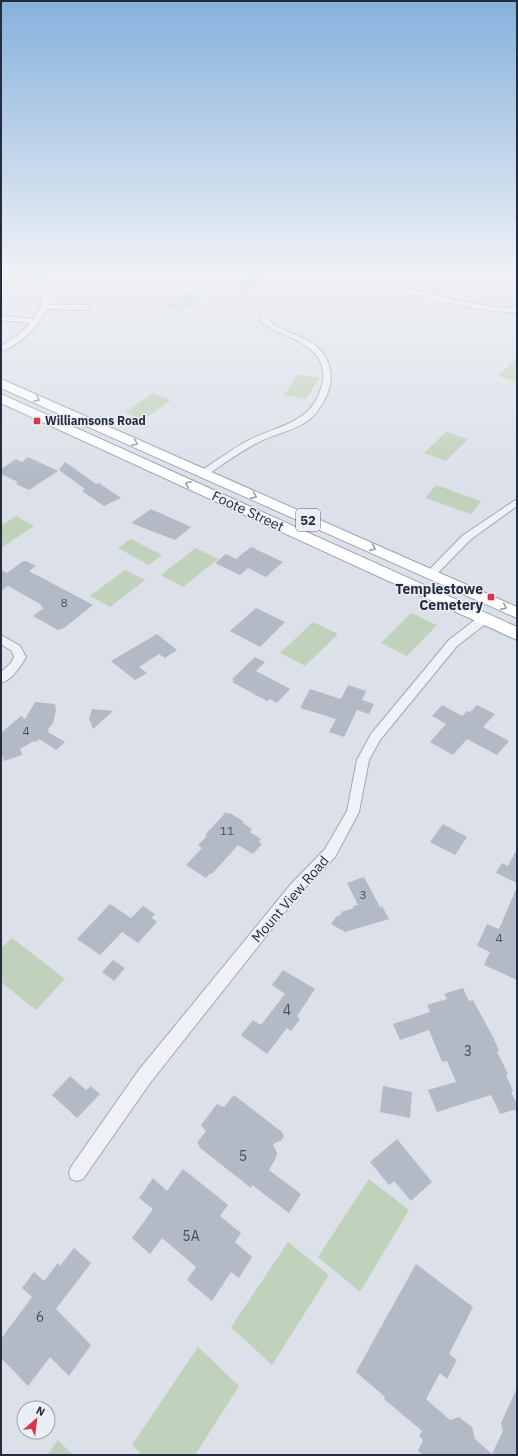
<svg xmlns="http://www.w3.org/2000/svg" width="518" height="1456" viewBox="0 0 518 1456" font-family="'IBM Plex Sans',sans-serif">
<rect width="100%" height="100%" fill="#dce0e8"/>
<!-- green -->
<path fill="#c1d2bc" d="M1 272H19L50 279 43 286 1 283Z
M258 274 271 281 243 292 230 285Z
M189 292 204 297 181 312 165 306Z
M516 359 517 382 498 376Z
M298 374 319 378 306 399 284 395Z
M153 393 171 400 143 420 125 412Z
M446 432 468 439 446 461 424 453Z
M436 485 481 501 471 514 425 498Z
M16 516 34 526 1 548V526Z
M131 539 162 555 149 565 118 548Z
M196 548 218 559 183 587 161 575Z
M125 570 145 580 110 607 90 596Z
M411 613 437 625 407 656 381 643Z
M313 622 338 634 305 666 280 653Z
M12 938 65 979 36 1010 1 982V948Z
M369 1179 409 1210 360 1292 318 1257Z
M288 1242 329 1275 272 1365 231 1327Z
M198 1347 239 1386 195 1455H142L132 1445Z
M58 1440 73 1455H47Z"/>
<!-- building -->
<path fill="#b3b9c5" d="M28 457 58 471 29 490 16 484 18 482 1 474V469L16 459 22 462Z
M65 462 96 484 99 483 121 498 104 506 82 491 85 489 59 470Z
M151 509 191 527 175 540 131 523Z
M251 547 283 562 266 577 248 568 240 575 215 563 226 554 236 559Z
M26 561 36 566 29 571 93 605 64 628 58 630 33 616 44 608 40 606 42 605 8 586 1 591V570L7 573 22 562Z
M256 608 285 622 260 647 230 631Z
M157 634 177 650 165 658 159 654 139 667 147 673 135 680 111 661Z
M255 657 265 662 256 671 290 689 277 703 270 699 267 701 232 682 234 680 232 679Z
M348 685 366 691 362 700 374 704 369 714 357 710 344 737 329 732 336 719 300 708 310 689 341 699Z
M35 702 55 704 56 710 53 723 48 729 49 730 48 732 65 742 56 750 39 739 36 742 34 741 20 749 22 755 4 761 1 752V733L21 716 25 719Z
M442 705 462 716 467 711 470 712 477 705 495 714 483 727 509 741 497 755 467 739 453 755 430 742 446 724 432 716Z
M92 709 113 711 93 729 89 718Z
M226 812 229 814 230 813 244 822 243 823 252 829 250 832 261 839 259 842 262 844 253 854 238 845 212 874 210 873 206 878 186 865 202 848 198 845 207 836 205 835Z
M443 824 467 837 455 855 430 842Z
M517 849V883L496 873 502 863 508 866Z
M364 877 380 907 382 906 389 919 345 932 331 924 336 917 342 914 341 912 354 908 353 906 358 905 347 883Z
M517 887V980L484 965 490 952 477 946 487 924 499 929Z
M110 904 131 918 143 906 155 914 152 918 157 922 138 943 122 932 100 955 77 939Z
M113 960 125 968 114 981 102 972Z
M283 970 315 989 297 1016 300 1019 291 1031 287 1028 267 1054 241 1035 253 1020 261 1025 285 994 272 985Z
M463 988 469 1001 473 1000 494 1039 499 1051 497 1052 508 1074 506 1075 513 1091 511 1092 517 1104V1109L500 1114 491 1095 437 1112 428 1090 456 1082 447 1061 442 1062 429 1030 400 1040 393 1024 430 1012 427 1005 447 999 444 994Z
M70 1076 86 1090 91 1086 100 1094 77 1118 52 1095Z
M383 1086 412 1092 410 1118 380 1112Z
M234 1095 282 1132 284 1136 282 1140 273 1144 277 1153 276 1158 269 1170 301 1194 289 1213 252 1185 251 1188 199 1147 200 1146 197 1143 206 1131 201 1125 217 1104 224 1107Z
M397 1139 432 1182 411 1201 394 1181 389 1185 370 1162Z
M183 1169 228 1205 220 1216 241 1233 235 1242 252 1257 239 1278 231 1272 212 1301 187 1280 196 1267 162 1238 150 1254 132 1238 153 1209 139 1198 153 1178 167 1191Z
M74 1248 91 1263 56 1309 91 1345 69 1376 50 1357 28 1386 1 1358V1339L32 1297 22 1288 34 1272 44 1281 58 1263 60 1266Z
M416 1264 473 1307 449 1354 457 1360 447 1379 440 1373 426 1399 450 1420 459 1417 472 1427 475 1439 492 1454 503 1431 501 1423 517 1388V1455H423L418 1451 423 1440 419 1436 422 1431 384 1399 385 1397 356 1372Z"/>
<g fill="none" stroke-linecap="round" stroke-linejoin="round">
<!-- street casing -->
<g stroke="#a1a7b2" stroke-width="2">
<path id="street" d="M63 272H70L51 292 48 305H82L90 306V310L47 309C38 326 20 346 1 351V346L20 333 31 323 1 320V316L34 319 40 307 44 291Z
M346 272C369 272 392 284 414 290 448 300 482 306 517 309V313C469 310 423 298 377 283 367 280 354 278 346 272Z
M260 317C266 316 269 321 273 324 284 331 297 335 309 341 333 356 337 381 322 404 319 409 316 414 311 418 298 430 277 433 261 441 242 450 225 463 207 475H201L199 473 201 471C216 461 231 450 247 441 277 425 312 425 322 385 325 376 323 364 317 356 303 338 277 335 260 321Z
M517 499V506L470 540 435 576H427L426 574 427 572 462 536Z
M484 615 488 616 489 619 488 622 457 646 380 740 369 760 359 812 335 857 301 892 150 1083 83 1179 77 1181 71 1179 69 1173 71 1167 138 1071 291 884 325 849 347 811 357 760 371 734 449 640 480 616Z
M1 635 20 646 26 657C20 667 12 680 1 683V672L11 663 14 657 12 651 1 644Z"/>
</g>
<!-- primary casing -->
<g stroke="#9aa4b4" stroke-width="2">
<path id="primary" d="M1 379 517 607V618L1 388Z
M1 394 517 627V640L1 403Z"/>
</g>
<!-- street -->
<use href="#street" fill="#eff1f6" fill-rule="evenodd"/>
<!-- primary -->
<use href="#primary" fill="#fff" fill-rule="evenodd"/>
</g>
<!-- one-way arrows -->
<defs><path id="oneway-chevron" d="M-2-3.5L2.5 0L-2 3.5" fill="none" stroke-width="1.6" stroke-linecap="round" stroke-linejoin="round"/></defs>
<g stroke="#9ca0a9">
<use href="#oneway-chevron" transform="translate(37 399) rotate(24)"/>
<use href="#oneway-chevron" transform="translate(135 443) rotate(24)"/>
<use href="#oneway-chevron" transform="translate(188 484) rotate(-155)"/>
<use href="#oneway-chevron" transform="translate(254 496) rotate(24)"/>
<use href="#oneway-chevron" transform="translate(373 548) rotate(24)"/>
<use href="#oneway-chevron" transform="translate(504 607) rotate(24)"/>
</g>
<!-- sky -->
<linearGradient id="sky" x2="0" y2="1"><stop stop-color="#86b1dc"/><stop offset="0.57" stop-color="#eff1f5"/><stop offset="1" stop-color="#eff1f5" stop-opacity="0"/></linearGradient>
<rect width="518" height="476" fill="url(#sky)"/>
<!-- markers -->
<g fill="#da3446" stroke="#ebeff5" stroke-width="1.5">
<rect x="33" y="417" width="8" height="8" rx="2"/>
<rect x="487" y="593" width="8" height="8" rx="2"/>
</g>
<g text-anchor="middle" stroke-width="3" stroke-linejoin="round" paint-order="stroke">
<!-- far-poi labels -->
<g font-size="12" font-weight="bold" fill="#242d3f" stroke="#ebeff5" text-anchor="start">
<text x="45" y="425">Williamsons Road</text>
</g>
<!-- number labels -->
<g font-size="12" fill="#485060">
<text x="64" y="607">8</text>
<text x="26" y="735">4</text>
<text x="227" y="835">11</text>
<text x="363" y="899">3</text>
<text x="499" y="942">4</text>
</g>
<!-- shield labels -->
<rect fill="#ebeff5" stroke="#606776" stroke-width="1" x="296" y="509" width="24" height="22" rx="3"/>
<g font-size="13" font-weight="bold" fill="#242d3f">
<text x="308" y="525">52</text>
</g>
<!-- street labels -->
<g font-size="14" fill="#242d3f" stroke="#ebeff5">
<text transform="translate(248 511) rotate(25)" y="5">Foote Street</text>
<text transform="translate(290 899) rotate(-49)" y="5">Mount View Road</text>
</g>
<!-- poi labels -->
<g font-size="14" font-weight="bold" fill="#242d3f" stroke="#ebeff5" text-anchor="end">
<text x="483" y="594">Templestowe<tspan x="483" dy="16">Cemetery</tspan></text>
</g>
<!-- near-number labels -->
<g font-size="14" fill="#485060">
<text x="287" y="1015">4</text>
<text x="468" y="1056">3</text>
<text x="243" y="1161">5</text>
<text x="191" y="1241">5A</text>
<text x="40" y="1322">6</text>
</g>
</g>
<!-- border -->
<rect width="518" height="1456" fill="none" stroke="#242d3f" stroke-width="4"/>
<!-- north arrow -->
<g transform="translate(36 1420) rotate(28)"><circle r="19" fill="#ebeff5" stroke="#9ba1ac"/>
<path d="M0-3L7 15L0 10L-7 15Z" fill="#da3446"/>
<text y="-6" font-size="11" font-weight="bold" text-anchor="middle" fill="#242d3f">N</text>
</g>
</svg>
